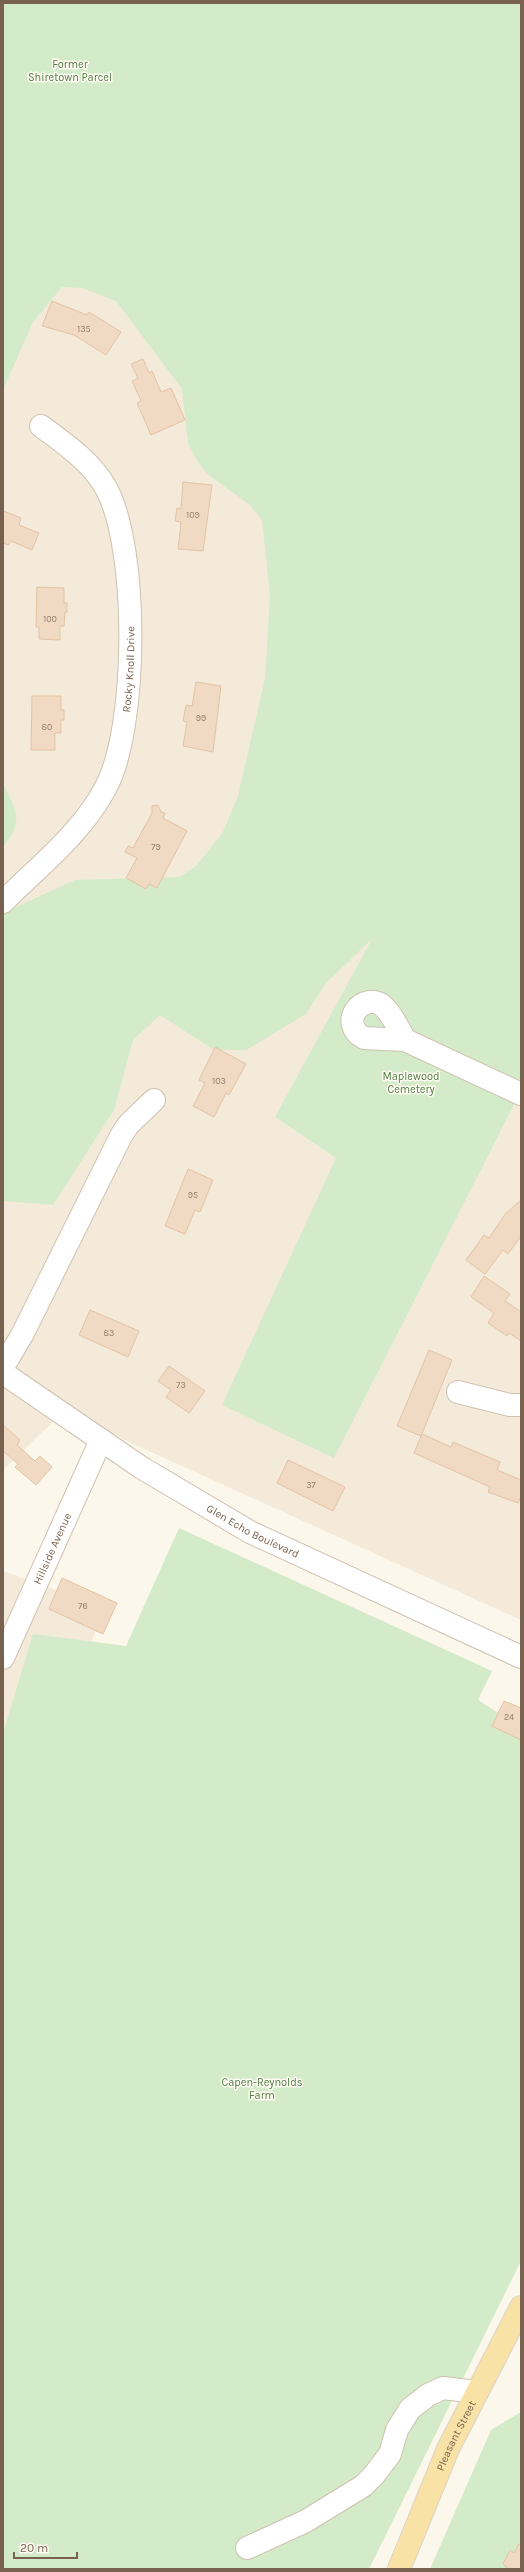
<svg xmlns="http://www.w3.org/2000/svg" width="524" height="2572" viewBox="0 0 524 2572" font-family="Karla,sans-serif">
<rect width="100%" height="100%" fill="#fcf7eb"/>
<!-- residential -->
<path fill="#f4eada" d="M91 219 521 919V1620L63 1412 3 1470V252Z
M3 1571 104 1607 3 1891Z"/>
<!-- green -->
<path fill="#d3ebc9" d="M3 3H521V1091L334 1458 222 1405 336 1158 275 1117 372 939 326 983 306 1014 246 1050H214L160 1015 133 1040 114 1110 53 1205 3 1201V913L75 880 179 877 196 866 222 834 238 796 265 679 270 596 262 520 250 505 207 474 196 459 188 443 182 389 116 301 82 288 62 287 33 322 3 390Z
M3 783C16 811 25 821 3 847Z
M179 1528 492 1671 478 1700 521 1728V2261L369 2569H3V1733L33 1634 126 1646Z
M521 2412V2569H430L491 2430Z"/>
<!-- building -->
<path fill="#f1dac3" stroke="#e4c3a4" d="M52 301 87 315 89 312 121 332 106 355 74 335 42 326Z
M143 359 149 373 152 371 161 392 171 388 185 420 151 435 137 403 141 401 132 381 138 378 131 364Z
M183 482 212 485 203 551 178 549 181 522 175 521 177 508 181 509Z
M3 511 21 518 19 525 39 533 32 550 11 541 8 545 3 543Z
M37 587 64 588V603H67V612H65L64 626H60V640L39 639V627H36Z
M196 682 221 686 213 752 183 746 187 722 183 721 186 705 192 706Z
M32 696H61V710H64V720H61V733H55V750H31Z
M158 805 161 812 165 813 163 818 187 831 157 888 149 884 146 889 126 878 137 858 125 852 128 846 133 848 152 813V806Z
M215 1047 246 1064 229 1095 226 1093 214 1117 193 1106 205 1083 199 1080Z
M188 1169 213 1180 200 1212 195 1210 185 1234 165 1226Z
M521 1200V1236L508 1254 503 1250 485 1274 466 1260 484 1235 489 1238 506 1213Z
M484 1276 510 1294 505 1301 521 1312V1341L509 1333 507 1336 488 1323 494 1313 471 1297Z
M90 1310 139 1331 128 1357 79 1335Z
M429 1350 452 1360 421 1436 397 1426Z
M169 1366 205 1391 189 1413 166 1397 171 1390 158 1381Z
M3 1425 20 1440 17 1445 35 1461 40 1456 52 1467 36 1485 15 1467 18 1464 3 1451Z
M422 1434 451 1447 453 1442 500 1462 497 1470 521 1480V1496L518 1503 488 1492 490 1487 414 1453Z
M288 1460 345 1487 333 1511 277 1483Z
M62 1578 117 1603 103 1634 49 1609Z
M504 1701 521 1708V1740L492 1726Z
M519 2544 521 2545V2569H509L503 2564 510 2550 514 2553Z"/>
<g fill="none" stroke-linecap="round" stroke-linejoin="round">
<!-- minor casing -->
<g stroke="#cfc1b0" stroke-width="24">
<g id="minor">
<path id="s1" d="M3 902C38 867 83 832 106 787 138 727 139 548 106 488 92 462 64 443 41 426"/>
<path d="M405 1040C399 1029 392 1014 383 1006 363 990 337 1023 364 1038L405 1040 521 1094"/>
<path d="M3 1367 22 1335 121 1136 128 1125 154 1100"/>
<path id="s2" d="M3 1373 142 1468 250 1532 521 1657"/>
<path d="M458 1392 510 1405H521"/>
<path id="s3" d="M3 1658 101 1440"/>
<path d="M247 2548 306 2521 363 2486 374 2475 390 2454 397 2430 410 2409 428 2395 443 2388 477 2392"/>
</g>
</g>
<!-- major casing -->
<g stroke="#d9d3cd" stroke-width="24">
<g id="major">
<path id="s4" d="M399 2569 448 2449 521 2307"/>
</g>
</g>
<!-- minor -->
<use href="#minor" stroke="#fff" stroke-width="22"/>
<!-- major -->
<use href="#major" stroke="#f8e2a6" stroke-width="22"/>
</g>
<g text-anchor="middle" stroke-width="3" stroke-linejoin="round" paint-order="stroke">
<!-- number labels -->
<g font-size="9" fill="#967f6b">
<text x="84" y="332">135</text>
<text x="193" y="518">109</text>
<text x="50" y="622">100</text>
<text x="201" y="721">99</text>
<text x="47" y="730">80</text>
<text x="156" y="850">79</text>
<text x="219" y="1084">103</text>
<text x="193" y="1198">95</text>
<text x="109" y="1336">83</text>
<text x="181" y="1388">73</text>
<text x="311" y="1488">37</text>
<text x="83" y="1609">76</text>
<text x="509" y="1720">24</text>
</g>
<!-- park labels -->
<g font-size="11" fill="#507d45" stroke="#fffbf2">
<text x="70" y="68">Former<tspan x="70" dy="13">Shiretown Parcel</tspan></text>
<text x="411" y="1080">Maplewood<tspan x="411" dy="13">Cemetery</tspan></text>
<text x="262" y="2086">Capen-Reynolds<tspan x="262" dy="13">Farm</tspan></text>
</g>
<!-- street labels -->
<g font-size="11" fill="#78614e" stroke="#fffbf2">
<text dy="4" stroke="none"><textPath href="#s1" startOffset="276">Rocky Knoll Drive</textPath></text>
<text dy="4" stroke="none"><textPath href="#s2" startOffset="296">Glen Echo Boulevard</textPath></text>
<text dy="4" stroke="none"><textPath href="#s3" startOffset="120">Hillside Avenue</textPath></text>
<text dy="4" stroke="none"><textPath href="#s4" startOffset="145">Pleasant Street</textPath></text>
</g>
</g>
<!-- border -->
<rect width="524" height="2572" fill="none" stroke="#78614e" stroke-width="8"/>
<!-- scale -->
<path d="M14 2552v6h63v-6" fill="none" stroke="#78614e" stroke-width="2"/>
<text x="20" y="2552" font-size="12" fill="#78614e" stroke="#fffbf2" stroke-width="3" paint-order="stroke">20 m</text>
</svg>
